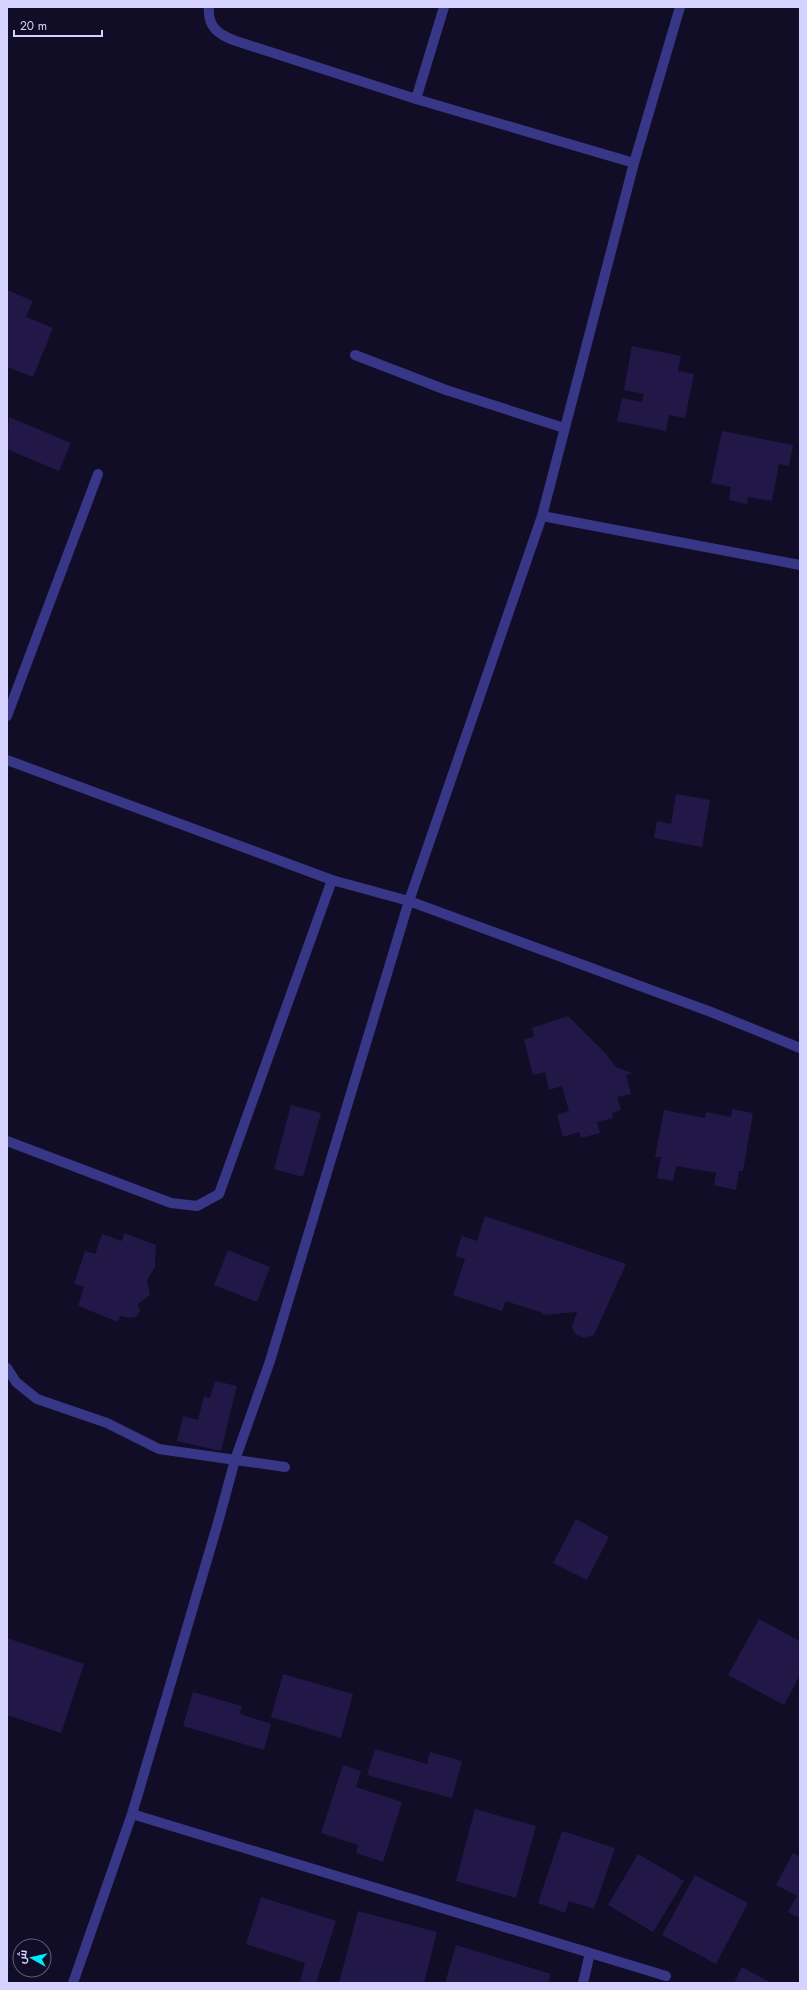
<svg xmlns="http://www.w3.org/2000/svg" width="807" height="1990" viewBox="0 0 807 1990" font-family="Jost,Cairo,sans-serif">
<rect width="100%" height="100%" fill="#110d26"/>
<!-- building -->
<path fill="#211847" d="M7 290 33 301 26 317 53 328 33 377 7 367Z
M632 346 681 356 678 371 694 374 685 418 669 415 666 431 617 421 622 398 642 402 644 394 624 390Z
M9 417 71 443 59 471 7 449Z
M722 431 793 445 789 466 779 464 772 501 748 497 747 504 729 500 731 487 711 483Z
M676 794 710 800 702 847 654 838 657 821 671 824Z
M568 1016 606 1054 616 1067 632 1073 626 1075 631 1094 617 1097 621 1110 612 1113 613 1118 597 1122 600 1133 581 1138 579 1132 563 1137 557 1115 569 1111 562 1086 549 1090 545 1072 533 1075 524 1040 534 1036 532 1028Z
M291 1105 321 1113 303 1177 274 1169Z
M732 1109 753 1113 743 1171H739L736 1190 714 1185 716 1173 676 1166 673 1181 657 1178 661 1157H655L664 1110 705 1118 706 1112 731 1117Z
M485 1216 626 1264 594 1335 584 1338 575 1334 572 1327 577 1312 542 1315 543 1313 506 1301 502 1311 453 1295 465 1259 455 1256 462 1236 477 1241Z
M124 1233 156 1245 155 1261V1267L147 1280 150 1295 138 1304 140 1311 136 1317 129 1318 120 1316 118 1322 78 1306 84 1287 74 1284 85 1251 95 1254 102 1234 122 1241Z
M228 1250 270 1267 257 1302 214 1285Z
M215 1381 237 1386 221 1451 177 1441 183 1416 198 1420 204 1396 210 1398Z
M576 1519 609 1537 587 1580 553 1563Z
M759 1619 800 1641V1675L784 1705 728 1675Z
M7 1638 84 1664 61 1733 7 1715Z
M283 1674 353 1694 341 1738 271 1717Z
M193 1692 242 1706 240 1714 271 1724 264 1750 183 1726Z
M375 1749 427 1764 430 1752 462 1761 452 1798 367 1775Z
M343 1765 361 1771 356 1787 402 1802 383 1862 356 1853 358 1845 321 1833Z
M475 1809 536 1826 516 1898 456 1881Z
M562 1831 615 1848 594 1909 569 1901 565 1913 538 1903Z
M793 1853 800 1856V1918L788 1912 797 1896 776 1885Z
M638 1854 684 1881 653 1932 608 1905Z
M695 1875 748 1903 716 1964 662 1935Z
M261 1897 336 1921 316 1983 300 1981 305 1963 246 1944Z
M358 1911 437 1932 424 1983H339Z
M456 1945 551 1974 548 1983H445Z
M742 1967 771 1983H734Z"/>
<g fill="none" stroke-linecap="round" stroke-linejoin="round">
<!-- minor -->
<path stroke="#373687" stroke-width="10" d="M209 7C207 27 219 35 236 41L416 99 634 163
M416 99 444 7
M355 355 446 390 564 428
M542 516 800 565
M7 716 98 474
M7 760 332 880 409 901 711 1012 800 1048
M7 1141 171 1203 197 1206 219 1194 332 880
M7 1368 16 1382 37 1399 107 1423 159 1449 285 1467
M132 1814 666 1976
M73 1983 132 1814 217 1526 235 1460 270 1361 409 901 542 516 634 163 680 7
M583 1983 590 1953"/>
</g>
<!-- border -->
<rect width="807" height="1990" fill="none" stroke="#d6d2ff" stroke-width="16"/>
<!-- north arrow -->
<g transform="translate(32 1958) rotate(278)"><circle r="19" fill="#110d26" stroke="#605c7d"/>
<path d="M0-3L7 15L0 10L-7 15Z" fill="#00eafd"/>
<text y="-6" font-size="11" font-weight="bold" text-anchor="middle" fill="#d6d2ff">ش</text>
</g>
<!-- scale -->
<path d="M14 30v6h88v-6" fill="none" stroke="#d6d2ff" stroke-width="2"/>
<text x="20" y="30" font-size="12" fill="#d6d2ff" stroke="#110d26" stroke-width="3" paint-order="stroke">20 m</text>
</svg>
